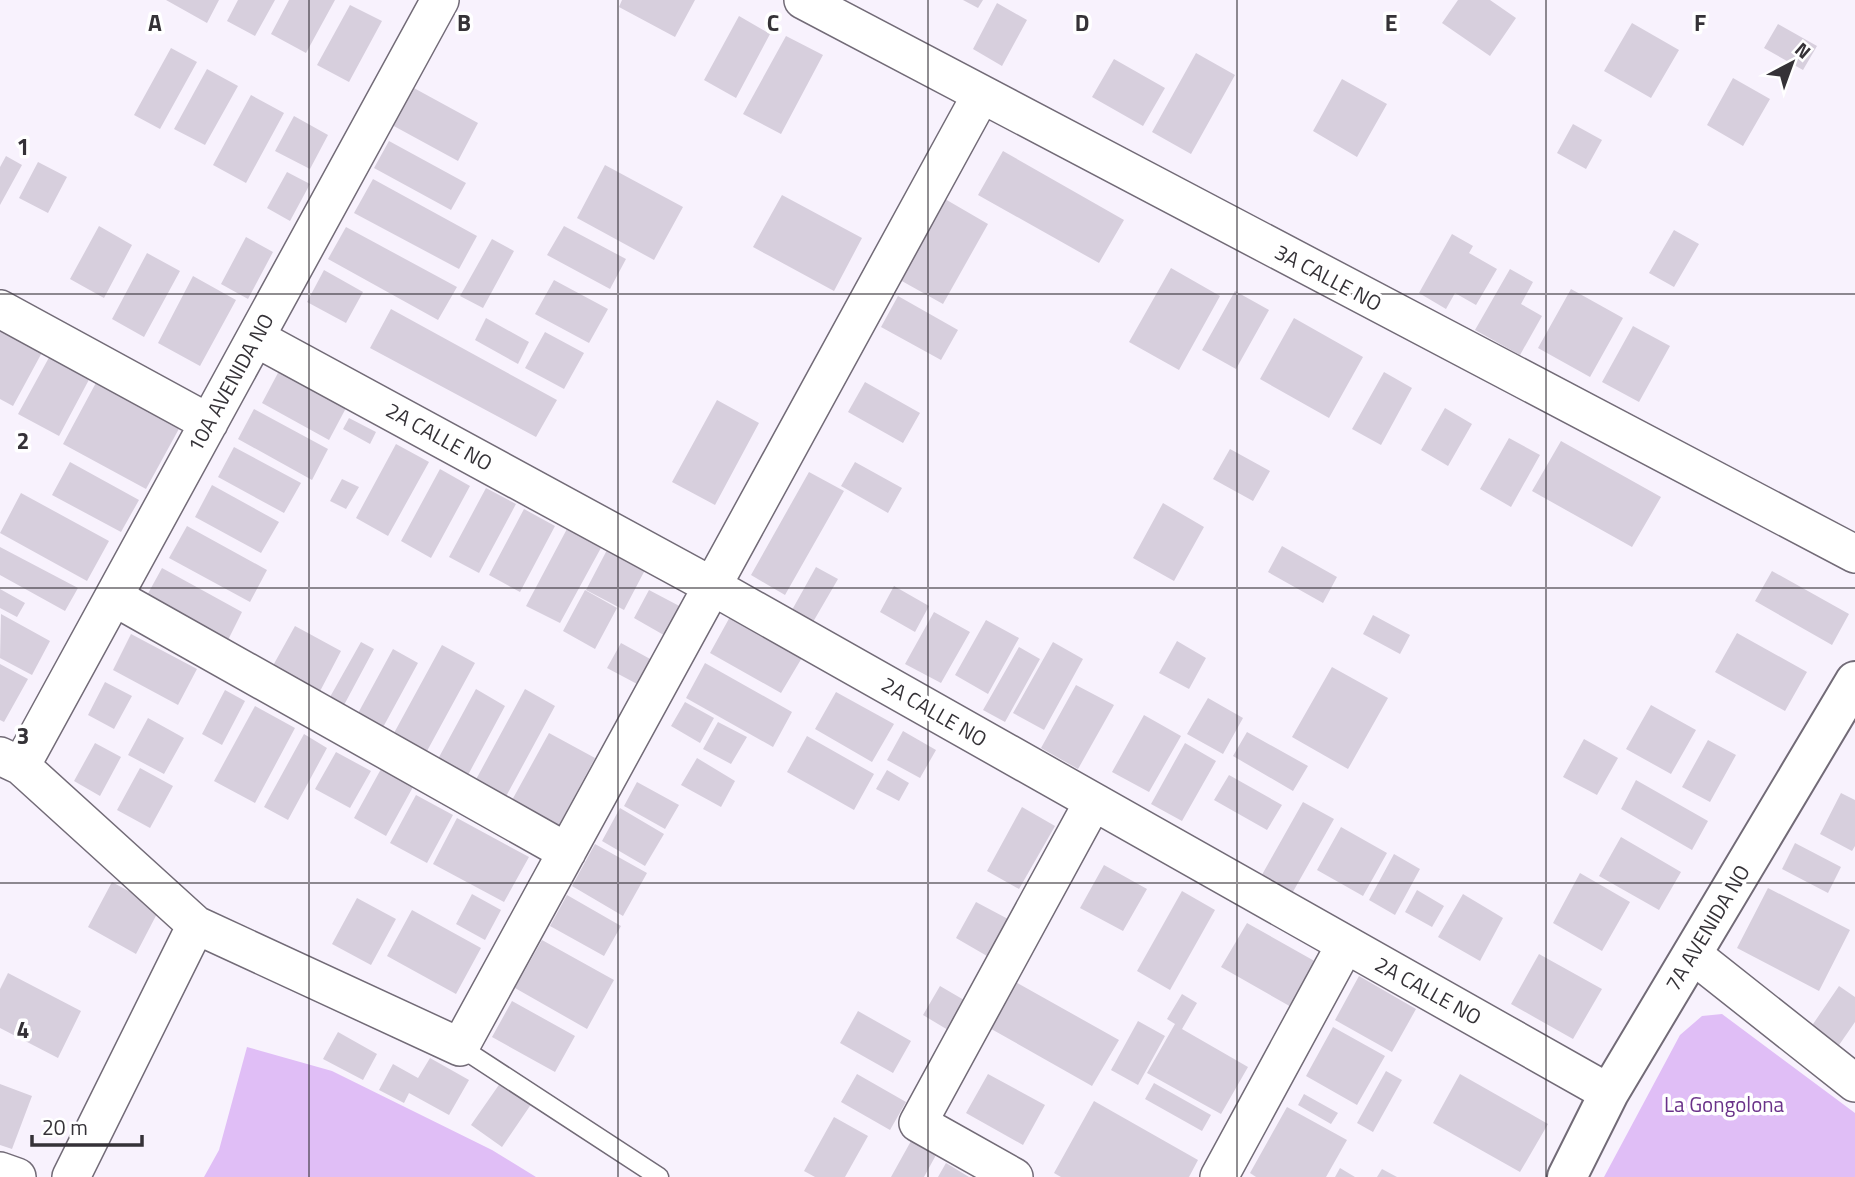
<svg xmlns="http://www.w3.org/2000/svg" width="1855" height="1177" viewBox="0 0 1855 1177" font-family="'Titillium Web',sans-serif">
<rect width="100%" height="100%" fill="#f8f2fd"/>
<!-- green -->
<path fill="#e0bef6" d="M1722 1014 1855 1113V1177H1604L1680 1035 1702 1016Z
M247 1047 332 1071 492 1150 536 1177H204L219 1150Z"/>
<!-- building -->
<path fill="#d7cfdd" d="M166 0H219L207 23Z
M238 0H275L255 36 227 21Z
M289 0H335L306 53 271 34Z
M622 0H695L675 37 619 7Z
M963 0H983L978 8Z
M1458 0H1490L1516 18 1490 56 1442 23Z
M997 3 1027 20 1002 66 973 49Z
M350 5 382 21 349 82 317 65Z
M739 16 770 34 736 98 704 80Z
M1632 23 1679 50 1651 98 1604 71Z
M1778 24 1817 46 1803 70 1764 48Z
M786 36 823 55 781 134 743 114Z
M171 48 197 62 160 129 134 115Z
M1196 53 1235 75 1191 154 1152 132Z
M1114 59 1165 88 1143 126 1092 97Z
M207 69 238 86 205 145 174 129Z
M1733 78 1770 99 1743 146 1707 125Z
M1342 79 1387 104 1357 157 1313 131Z
M412 87 478 123 458 161 392 125Z
M251 95 284 113 246 183 213 165Z
M294 116 328 135 310 169 275 151Z
M1573 124 1602 140 1586 169 1557 153Z
M389 141 466 183 451 210 374 168Z
M1003 151 1124 220 1099 263 978 195Z
M6 156 22 165 0 205V167Z
M38 162 67 177 48 213 19 198Z
M605 165 683 207 654 260 577 218Z
M287 172 310 184 290 221 267 208Z
M373 179 477 236 459 269 354 213Z
M782 195 862 238 834 291 753 247Z
M945 199 988 224 943 304 900 280Z
M99 226 132 245 104 298 70 279Z
M564 226 626 259 610 289 547 255Z
M346 227 457 287 438 320 328 259Z
M1674 230 1699 244 1674 287 1649 273Z
M1452 234 1473 246 1469 253 1497 269 1476 305 1455 293 1446 309 1419 293Z
M246 237 273 252 248 299 221 284Z
M492 239 514 251 483 308 460 296Z
M147 253 180 271 144 337 112 319Z
M1171 268 1220 296 1179 370 1129 342Z
M1510 269 1533 282 1521 304 1542 316 1520 355 1475 330Z
M324 270 363 292 346 323 307 302Z
M193 276 236 300 200 366 158 343Z
M554 280 608 309 589 343 535 314Z
M1571 289 1623 318 1590 377 1538 348Z
M1235 291 1269 310 1236 369 1202 350Z
M898 296 958 330 941 360 881 327Z
M391 309 557 400 536 437 370 348Z
M486 318 529 342 518 364 475 340Z
M1294 318 1363 357 1329 418 1260 379Z
M4 325 45 347 13 406 0 399V332Z
M1633 326 1670 346 1639 402 1602 382Z
M545 332 584 353 564 389 525 368Z
M52 352 92 374 59 436 18 414Z
M279 371 346 408 329 440 262 403Z
M1384 372 1412 388 1381 445 1352 429Z
M98 379 181 425 146 489 63 444Z
M865 382 920 413 903 443 848 412Z
M717 400 759 423 715 505 672 482Z
M1445 408 1472 424 1448 466 1421 450Z
M254 409 328 449 312 480 238 439Z
M349 418 376 432 370 444 343 429Z
M1509 438 1540 455 1511 507 1480 489Z
M1561 441 1661 497 1632 547 1532 491Z
M396 444 429 462 388 536 356 518Z
M234 447 301 483 284 513 218 477Z
M1230 449 1270 471 1253 501 1213 479Z
M70 462 139 500 121 532 52 495Z
M855 462 902 488 888 513 841 486Z
M440 469 470 486 431 558 401 541Z
M809 472 844 491 785 595 751 575Z
M342 479 359 487 346 509 330 501Z
M212 485 279 522 261 553 195 517Z
M486 488 516 504 479 573 449 557Z
M21 493 109 541 87 581 0 533Z
M1163 503 1204 527 1174 581 1133 558Z
M524 509 555 526 520 592 489 575Z
M187 526 267 570 250 602 169 558Z
M568 527 602 546 560 623 526 606Z
M1282 546 1337 577 1323 603 1268 572Z
M0 547 78 588 65 611 0 575Z
M607 550 645 570 624 610 586 590Z
M816 567 838 579 813 622 792 610Z
M162 568 242 612 226 644 145 599Z
M1772 571 1849 614 1832 645 1755 601Z
M894 586 929 606 915 632 880 612Z
M0 589 25 603 17 617 0 608Z
M585 590 617 608 595 649 563 631Z
M649 590 685 609 669 638 634 618Z
M934 612 970 632 941 683 905 664Z
M1 614 50 641 32 675 0 658Z
M731 615 803 656 781 693 710 653Z
M1373 615 1410 635 1400 654 1363 634Z
M986 620 1019 638 988 694 955 675Z
M295 626 341 651 317 697 270 671Z
M1737 633 1807 672 1785 711 1715 672Z
M131 634 197 669 178 705 113 670Z
M1177 641 1206 658 1189 689 1159 673Z
M361 642 374 649 344 705 330 697Z
M1053 642 1083 659 1044 730 1013 713Z
M621 643 652 660 639 685 607 668Z
M442 645 475 663 427 751 394 733Z
M1019 647 1040 659 1005 722 983 710Z
M393 649 418 663 381 731 356 717Z
M705 663 792 712 773 747 686 698Z
M0 664 28 679 4 722 0 720Z
M1332 667 1388 698 1348 769 1292 737Z
M105 682 132 696 114 729 88 715Z
M1076 685 1114 705 1078 769 1041 748Z
M476 689 505 706 468 775 438 759Z
M525 689 555 706 503 802 473 785Z
M225 690 245 701 222 745 202 734Z
M836 692 894 724 872 762 815 729Z
M1208 698 1243 718 1223 754 1187 734Z
M685 702 714 718 700 743 671 726Z
M1651 705 1696 730 1671 774 1626 749Z
M255 706 295 728 255 803 214 781Z
M1144 715 1181 736 1149 792 1112 772Z
M148 718 184 738 164 774 128 755Z
M718 722 747 737 731 764 703 749Z
M903 731 936 750 920 778 887 760Z
M1247 732 1308 766 1293 791 1233 756Z
M549 733 595 758 558 827 511 802Z
M304 734 327 748 288 820 264 807Z
M807 736 874 774 854 810 787 772Z
M1584 739 1618 758 1597 795 1563 777Z
M1708 740 1736 755 1710 802 1682 787Z
M95 743 121 757 100 796 74 781Z
M1185 743 1216 761 1182 821 1151 804Z
M336 752 371 771 350 808 315 789Z
M697 758 735 781 721 807 681 785Z
M140 768 173 786 150 828 117 810Z
M381 769 413 787 386 836 354 818Z
M887 770 909 783 899 801 876 789Z
M1229 775 1282 805 1267 830 1214 800Z
M1636 780 1708 821 1692 850 1621 809Z
M637 782 679 805 665 829 624 806Z
M1841 793 1855 800V846L1852 851 1820 834Z
M416 795 453 815 427 863 390 843Z
M1303 802 1334 819 1290 897 1259 880Z
M1022 807 1055 826 1019 889 987 871Z
M620 808 664 834 645 866 602 841Z
M457 818 529 857 504 902 433 864Z
M1341 827 1387 853 1363 896 1317 870Z
M1621 837 1681 872 1659 910 1599 876Z
M1795 843 1841 867 1828 893 1782 869Z
M595 844 647 873 623 916 572 886Z
M1394 854 1420 869 1395 915 1369 900Z
M1104 865 1147 889 1123 931 1080 908Z
M1580 873 1630 902 1602 951 1553 923Z
M112 882 160 908 136 954 88 927Z
M1768 888 1850 930 1819 991 1737 948Z
M1417 890 1444 906 1432 927 1405 912Z
M1182 891 1215 910 1170 990 1137 971Z
M472 894 501 910 485 940 456 924Z
M1463 894 1503 918 1480 961 1438 937Z
M567 895 621 926 604 956 550 926Z
M357 898 396 919 371 965 332 944Z
M976 902 1008 919 987 956 956 938Z
M412 910 481 948 456 994 387 956Z
M1247 923 1318 963 1293 1008 1221 967Z
M542 940 614 980 587 1029 515 988Z
M1539 954 1602 989 1573 1039 1511 1004Z
M8 973 81 1011 58 1058 0 1028V989Z
M1359 976 1416 1009 1392 1052 1335 1020Z
M1012 980 1119 1040 1092 1086 986 1026Z
M940 986 964 1000 948 1030 923 1015Z
M1839 986 1855 997V1022L1837 1048 1809 1030Z
M1182 994 1197 1003 1182 1029 1248 1067 1221 1114 1147 1073 1175 1024 1167 1019Z
M512 1001 575 1036 555 1072 492 1037Z
M858 1011 911 1041 893 1073 840 1043Z
M1138 1021 1165 1036 1138 1085 1111 1070Z
M1333 1027 1385 1056 1357 1105 1306 1076Z
M338 1032 377 1054 363 1080 323 1059Z
M430 1058 469 1080 449 1115 409 1093 404 1103 379 1090 393 1064 418 1078Z
M1386 1071 1402 1080 1373 1132 1357 1123Z
M857 1074 906 1102 890 1130 841 1102Z
M988 1074 1045 1105 1023 1145 966 1113Z
M1460 1074 1548 1124 1520 1172 1433 1123Z
M503 1079 534 1100 502 1147 471 1125Z
M1154 1083 1211 1115 1202 1131 1145 1099Z
M0 1084 32 1096 12 1149 0 1145Z
M1304 1094 1338 1113 1331 1124 1298 1105Z
M1094 1101 1198 1160 1189 1177H1061L1054 1173Z
M1287 1107 1347 1140 1326 1177H1256L1250 1173Z
M834 1117 868 1136 845 1177H815L804 1171Z
M911 1141 936 1155 924 1177H891Z
M946 1163 969 1177H938Z
M1340 1168 1355 1177H1335Z
M1382 1169 1397 1177H1377Z"/>
<g fill="none" stroke-linecap="round" stroke-linejoin="round">
<!-- service casing -->
<g stroke="#726b77" stroke-width="21">
<path id="service" d="M460 1047 659 1177"/>
</g>
<!-- minor casing -->
<g stroke="#726b77" stroke-width="40">
<path id="minor" d="M803 0 1855 554
M0 309 209 423
M256 338 712 586 1609 1093
M114 597 567 852
M0 756 21 766 196 925 460 1047 981 95
M21 766 440 0
M1692 954 1855 1083
M0 1171 17 1177
M71 1177 196 925
M1014 1177 918 1123 1093 802
M1219 1177 1345 945"/>
</g>
<!-- trunk casing -->
<g stroke="#726b77" stroke-width="42">
<path id="trunk" d="M1567 1177 1609 1093 1855 681"/>
</g>
<!-- service -->
<use href="#service" stroke="#fff" stroke-width="18"/>
<!-- minor -->
<use href="#minor" stroke="#fff" stroke-width="37"/>
<!-- trunk -->
<use href="#trunk" stroke="#fff" stroke-width="38"/>
</g>
<!-- grid -->
<path fill="none" stroke="#353237" stroke-width="2" stroke-opacity="0.55" d="M309 0V1177M618 0V1177M928 0V1177M1237 0V1177M1546 0V1177M0 294H1855M0 588H1855M0 883H1855"/>
<g text-anchor="middle" stroke-width="7" stroke-linejoin="round" paint-order="stroke">
<!-- street labels -->
<g font-size="21" fill="#353237" stroke="#fff">
<text transform="translate(1328 278) rotate(28)" y="7">3A CALLE NO</text>
<text transform="translate(231 383) rotate(-61)" y="7">10A AVENIDA NO</text>
<text transform="translate(439 437) rotate(29)" y="7">2A CALLE NO</text>
<text transform="translate(934 712) rotate(30)" y="7">2A CALLE NO</text>
<text transform="translate(1708 928) rotate(-59)" y="7">7A AVENIDA NO</text>
<text transform="translate(1428 991) rotate(29)" y="7">2A CALLE NO</text>
</g>
<!-- park labels -->
<g font-size="21" fill="#6a3289" stroke="#fff">
<text x="1724" y="1112">La Gongolona</text>
</g>
</g>
<g font-size="23" text-anchor="middle" font-weight="bold" fill="#353237" stroke="#fff" stroke-width="7" stroke-linejoin="round" paint-order="stroke">
<text x="155" y="31">A</text>
<text x="464" y="31">B</text>
<text x="773" y="31">C</text>
<text x="1082" y="31">D</text>
<text x="1391" y="31">E</text>
<text x="1700" y="31">F</text>
<text x="23" y="155">1</text>
<text x="23" y="449">2</text>
<text x="23" y="744">3</text>
<text x="23" y="1038">4</text>
</g>
<!-- north arrow -->
<g transform="translate(1792 63) rotate(41)" stroke="#ffffff" stroke-width="5" paint-order="stroke">
<path d="M0-5L12 26L0 18L-12 26Z" fill="#353237"/>
<text y="-10" font-size="19" font-weight="bold" text-anchor="middle" fill="#353237">N</text>
</g>
<!-- scale -->
<path d="M32 1135v10h110v-10" fill="none" stroke="#353237" stroke-width="3.5"/>
<text x="42" y="1135" font-size="21" fill="#353237" stroke="#ffffff" stroke-width="5" paint-order="stroke">20 m</text>
</svg>
